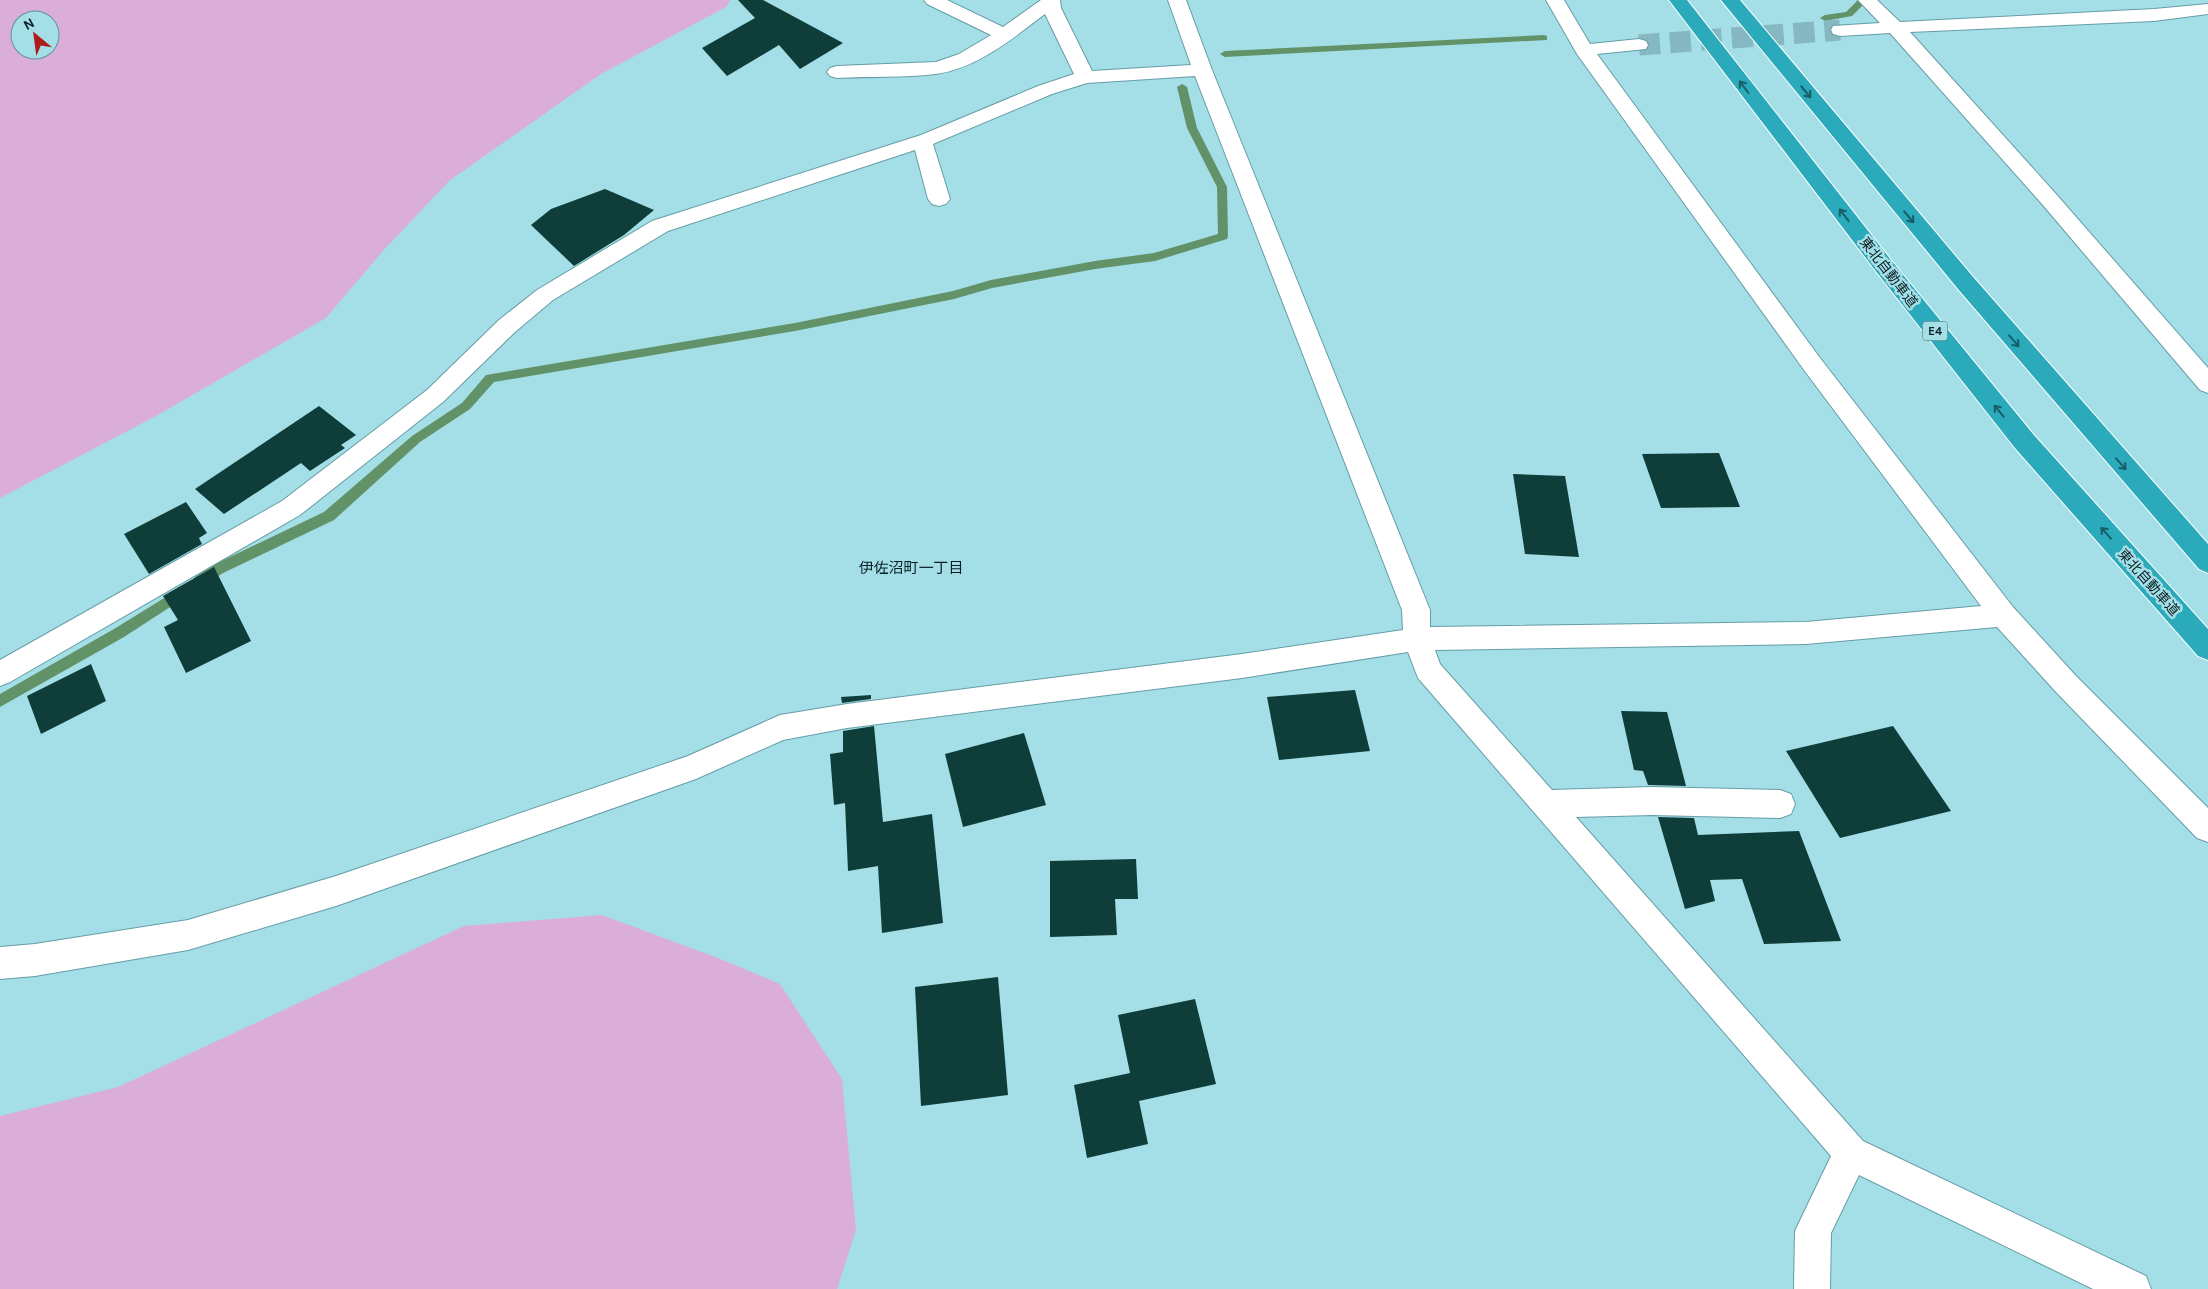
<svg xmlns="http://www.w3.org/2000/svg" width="2208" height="1289" viewBox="0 0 2208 1289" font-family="Karla,'Noto Sans JP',sans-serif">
<rect width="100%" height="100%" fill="#a4dee7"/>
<!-- green -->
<path fill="#dbaed9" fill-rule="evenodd" d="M0 0H731L726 7 601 74 449 181 382 252 326 318 156 416 0 498ZM20 20H50V50H20Z
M602 915 723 960 780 984 842 1079 856 1230 837 1289H0V1116L118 1087 464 926Z"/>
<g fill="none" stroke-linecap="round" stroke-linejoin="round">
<!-- stream -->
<path fill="#629268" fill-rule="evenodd" d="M1858 0H1868L1852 16 1825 21 1820 18 1825 15 1846 12Z
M1544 35 1547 36V40L1225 57 1220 54 1225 51Z
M1182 84 1187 87 1197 128 1227 187 1228 236 1227 239 1155 261 1095 269 992 288 954 299 795 331 494 382 470 409 420 442 334 520 223 573 205 585 200 586 195 585 193 581 195 577 213 565 324 512 412 436 462 403 486 375 795 323 953 291 991 280 1095 261 1154 253 1218 234 1217 187 1187 128 1177 87Z
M182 587 187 588 189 592 187 596 124 637 0 707V694L114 629Z"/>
</g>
<!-- building -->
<path fill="#0f3e3a" d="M738 0H763L843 43 800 69 779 45 727 76 702 48 755 18Z
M605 189 654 210 624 235 574 266 531 225 551 209Z
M319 406 356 435 341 445 345 448 310 471 301 463 224 514 195 489Z
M1719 453 1740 507 1661 508 1642 454Z
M1513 474 1565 476 1579 557 1525 554Z
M186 502 207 533 199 538 202 544 149 574 124 534Z
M214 567 251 641 186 673 164 627 178 620 163 596Z
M91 664 106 701 41 734 27 696Z
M1355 690 1370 751 1279 760 1267 697Z
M871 695V699L842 703 841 697Z
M1621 711 1667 712 1686 786 1648 785 1643 771 1634 770Z
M874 726 883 822 932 814 943 923 882 933 878 866 848 871 845 803 834 805 830 754 843 752V731Z
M1893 726 1951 811 1840 838 1786 751Z
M1024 733 1046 805 963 827 945 754Z
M1658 817 1694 818 1698 835 1799 831 1841 941 1764 944 1742 879 1710 880 1715 901 1685 909Z
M1136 859 1138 899H1115L1117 935 1050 937V861Z
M998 977 1008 1095 921 1106 915 987Z
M1195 999 1216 1084 1139 1101 1148 1144 1087 1158 1074 1085 1130 1073 1118 1015Z"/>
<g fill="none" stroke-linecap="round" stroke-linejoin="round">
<!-- minor-tunnel -->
<path stroke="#85b8c0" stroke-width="21" stroke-dasharray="21 10" stroke-linecap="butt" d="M1639 45 1840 30"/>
<!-- minor casing -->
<g stroke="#659da6" stroke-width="2">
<path id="minor" d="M924 0H947L1003 27 1041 0H1060L1061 8 1092 71 1191 65 1168 0H1186L1212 70 1430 610V627L1806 622 1981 606 1804 370 1577 54 1546 0H1564L1590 44 1639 39 1646 41 1648 45 1646 49 1597 54 1820 358 2013 607 2076 676 2208 808V842L2197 838 2056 692 1997 627 1806 644 1435 650 1440 664 1552 790 1652 787 1780 790 1791 794 1795 804 1791 814 1780 818 1652 815 1576 817 1863 1141 2146 1276 2151 1289H2093L1859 1175 1831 1233 1830 1289H1794L1795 1231 1831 1156 1418 678 1408 652 1242 678 847 728 783 740 696 779 336 906 188 950 35 976 0 979V947L35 944 188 920 336 876 688 756 780 715 847 704 1242 654 1403 630 1402 610 1195 76 1087 83 1052 94 933 144 950 199 946 204 939 206 932 204 928 199 915 150 668 231 553 300 515 332 443 402 300 515 10 682 0 686V660L282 501 427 390 499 320 537 290 652 221 921 135 1038 86 1074 74 1045 14C1013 38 978 68 936 74 904 78 869 76 837 78L830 76 827 72 830 68 837 66 936 62 959 54 991 35 927 4Z
M1858 0H1877L1900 22 2154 9 2208 4V14L2154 21 1910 32 2056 194 2208 368V393L2200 390 2042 204 1890 33 1840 36 1833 34 1831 30 1833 26 1880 23Z"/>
</g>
<!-- highway casing -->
<g stroke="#fff" stroke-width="2">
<path id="highway" d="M1669 0H1687L1891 260 2033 434 2208 629V660L2198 656 2015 448 1875 270Z
M1721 0H1740L1974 278 2208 544V573L2199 569 1958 289Z"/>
</g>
<!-- minor -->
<use href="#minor" fill="#fff" fill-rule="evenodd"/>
<!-- highway -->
<use href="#highway" fill="#2aaaba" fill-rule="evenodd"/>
</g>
<!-- one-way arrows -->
<defs><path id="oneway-shaft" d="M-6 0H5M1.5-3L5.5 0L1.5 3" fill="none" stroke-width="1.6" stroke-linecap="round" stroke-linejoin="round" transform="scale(1.25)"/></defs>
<g stroke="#175e67">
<use href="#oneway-shaft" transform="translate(1744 87) rotate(-127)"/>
<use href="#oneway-shaft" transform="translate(1806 92) rotate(50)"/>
<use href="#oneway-shaft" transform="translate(1844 215) rotate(-128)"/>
<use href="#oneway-shaft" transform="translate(1909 217) rotate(50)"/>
<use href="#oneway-shaft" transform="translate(2014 341) rotate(49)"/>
<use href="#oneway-shaft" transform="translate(1999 411) rotate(-129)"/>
<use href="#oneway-shaft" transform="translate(2121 464) rotate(48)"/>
<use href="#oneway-shaft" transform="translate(2106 533) rotate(-132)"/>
</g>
<g text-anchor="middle" stroke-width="5" stroke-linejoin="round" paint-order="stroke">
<!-- shield labels -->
<rect fill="#a4dee7" stroke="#37595e" stroke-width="1" x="1922.5" y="321.5" width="25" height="19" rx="4"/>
<g font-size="12" font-weight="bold" fill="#082023">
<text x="1935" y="335">E4</text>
</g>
<!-- street labels -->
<g font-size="14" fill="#082023" stroke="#a4dee7">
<text transform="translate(1889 272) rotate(52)" y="5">東北自動車道</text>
<text transform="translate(2149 582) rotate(48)" y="5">東北自動車道</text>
</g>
<!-- neighbourhood labels -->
<g font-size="15" fill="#082023" stroke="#a4dee7">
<text x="911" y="573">伊佐沼町一丁目</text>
</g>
</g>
<!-- north arrow -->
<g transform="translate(35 35) rotate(331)"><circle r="24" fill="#a4dee7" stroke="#669299"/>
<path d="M0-4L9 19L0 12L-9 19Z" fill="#ad1c1b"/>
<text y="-8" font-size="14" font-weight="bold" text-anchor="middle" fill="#082023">N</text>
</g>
</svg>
